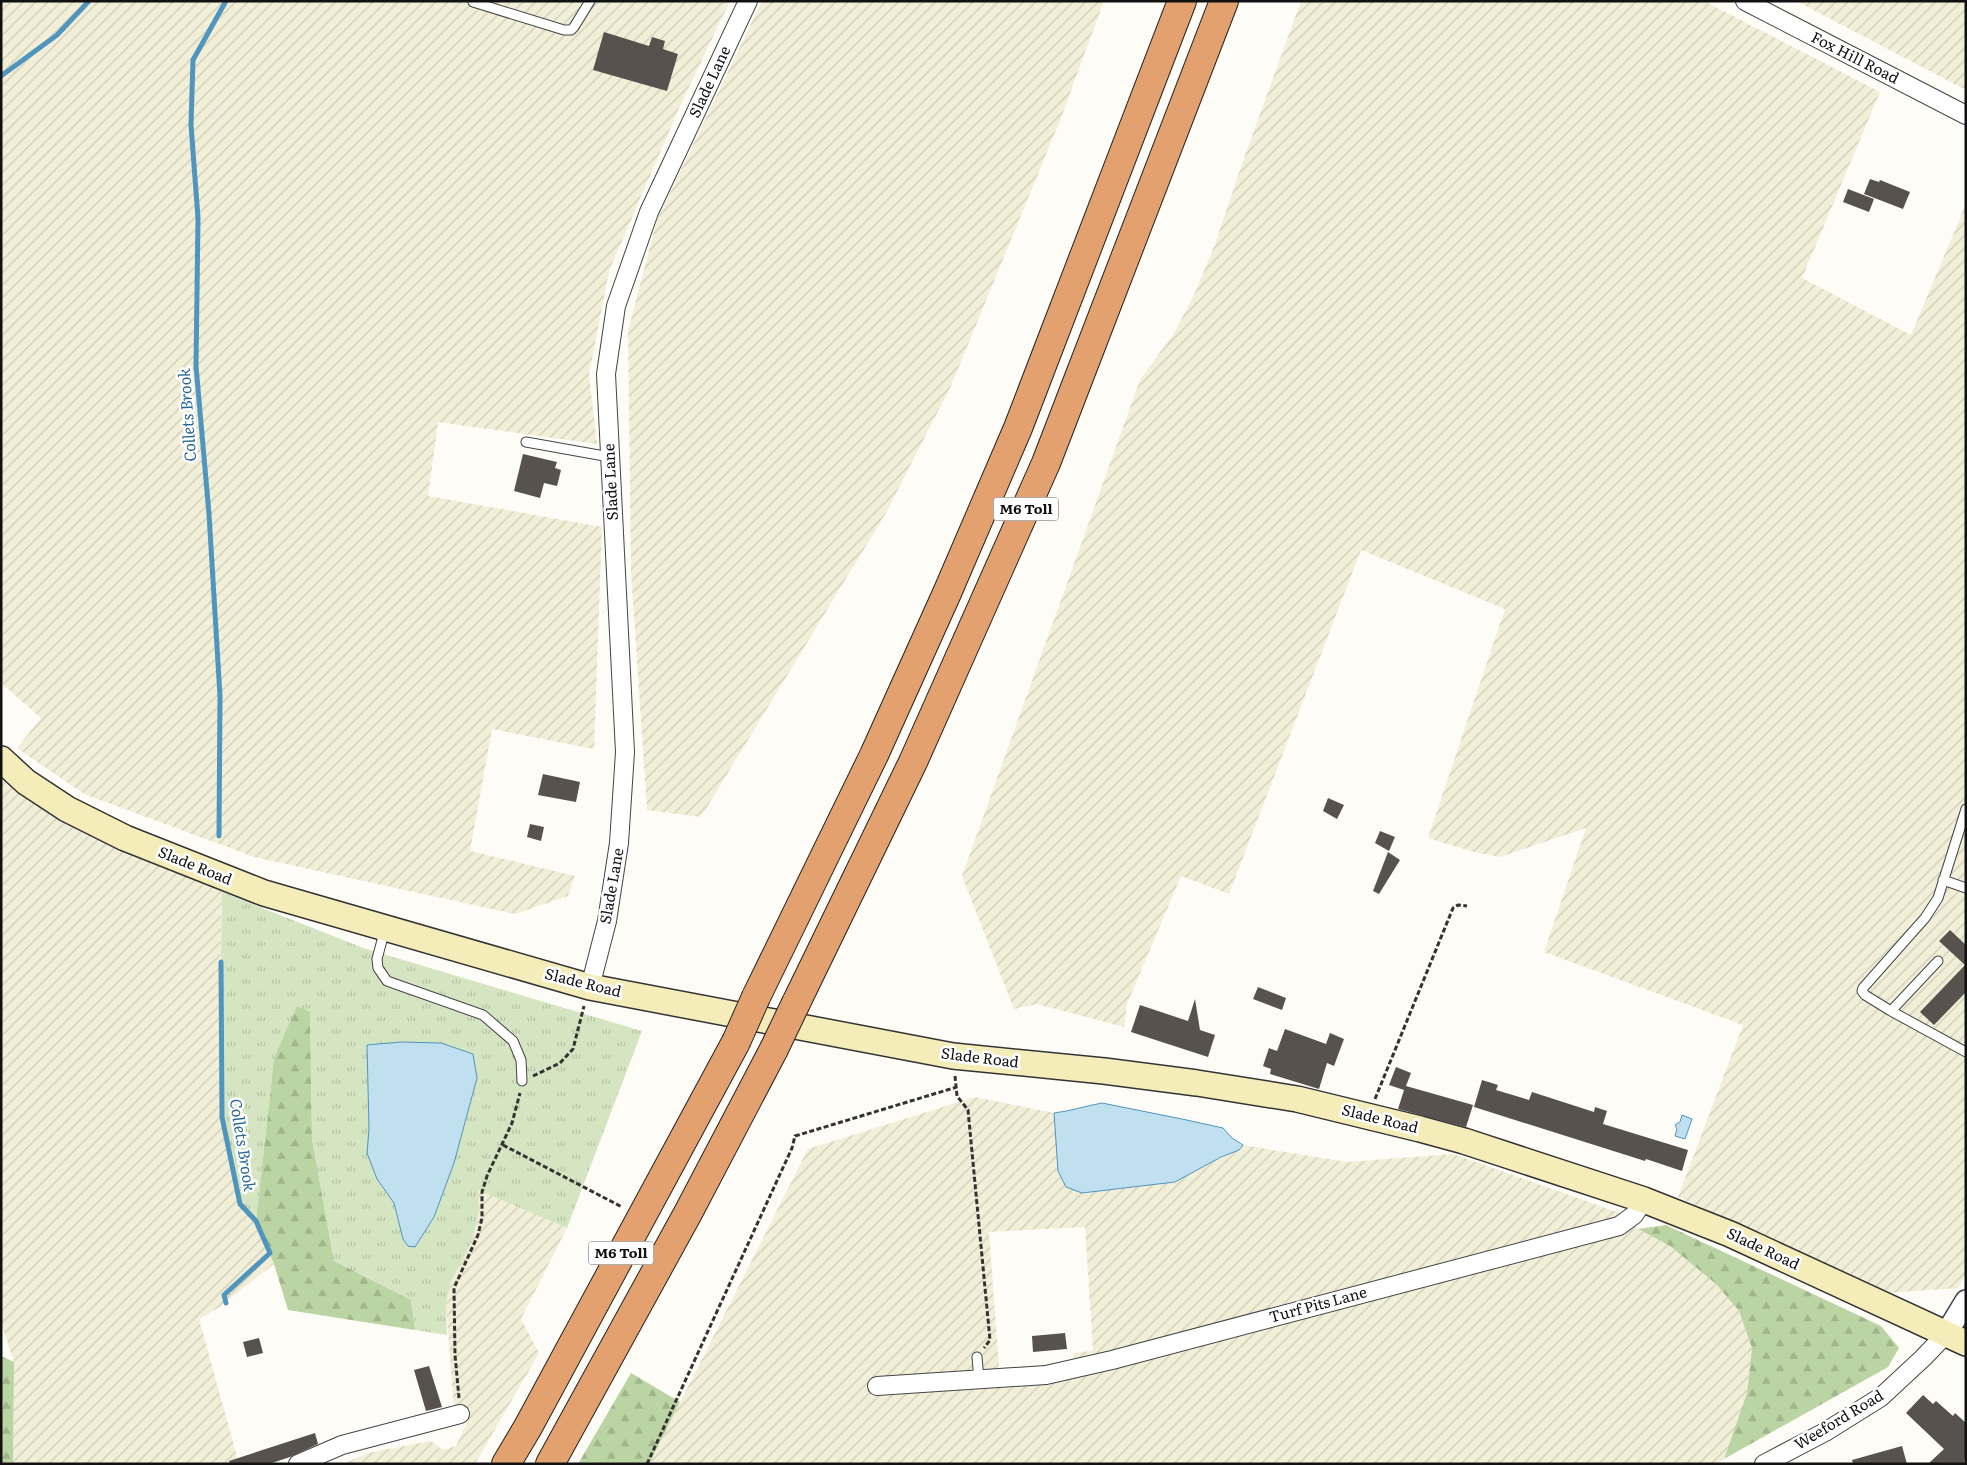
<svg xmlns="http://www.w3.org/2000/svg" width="1967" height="1465" viewBox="0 0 1967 1465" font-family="Literata,serif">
<defs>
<pattern id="farmland-furrows" width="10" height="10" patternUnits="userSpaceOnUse" patternTransform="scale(1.25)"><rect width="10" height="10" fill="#f2efd8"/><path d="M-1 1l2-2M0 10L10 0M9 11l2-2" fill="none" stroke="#ceccb8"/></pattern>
<pattern id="grass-tufts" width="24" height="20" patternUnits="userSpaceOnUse" patternTransform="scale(1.25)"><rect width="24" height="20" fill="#d5e5c2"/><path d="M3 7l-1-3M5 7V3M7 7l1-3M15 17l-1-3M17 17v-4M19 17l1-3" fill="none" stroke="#b6c3a6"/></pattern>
<pattern id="forest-firs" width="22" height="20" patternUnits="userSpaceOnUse" patternTransform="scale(1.25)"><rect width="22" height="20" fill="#bbd4a3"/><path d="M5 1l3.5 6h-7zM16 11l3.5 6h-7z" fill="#a0b58b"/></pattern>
</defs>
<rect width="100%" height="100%" fill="#fefcf6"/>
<!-- farmland -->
<path fill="url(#farmland-furrows)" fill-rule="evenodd" d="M1 1H730L680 106 609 271 589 375 597 444 438 422 428 496 602 527 594 749 492 729 470 851 575 876 568 896 515 914 254 857 84 794 17 748 41 718 1 683Z
M762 1H1104L1061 118 951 386 886 513 701 817 647 810 631 572 628 331 657 220Z
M1301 1H1704L1880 92 1802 278 1911 335 1966 204V1274L1958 1288 1888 1293 1678 1197 1743 1025 1544 952 1586 828 1500 857 1474 852 1428 838 1505 609 1361 550 1229 894 1181 876 1127 1004 1124 1027 1037 1004 1014 1009 962 876 1140 380 1174 333 1194 295 1215 244 1243 161Z
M1796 1H1966V90Z
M1 778 98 834 222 892 220 974 222 1117 240 1204 256 1221 274 1264 218 1308 199 1319 239 1464H13L14 1362 1 1323Z
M975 1097 1054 1113 1058 1172 1082 1193 1175 1182 1221 1157 1239 1150 1243 1145 1347 1162 1453 1154 1620 1213 1638 1229 1670 1246 1716 1284 1739 1311 1752 1348 1747 1393 1724 1459 1717 1464H649L808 1149ZM1085 1227 1093 1351 1073 1353 1074 1363 999 1368 989 1232Z
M478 1189 567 1228 521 1319 539 1353 475 1464H343L367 1453 431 1441 443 1450 456 1446 470 1415 454 1409 446 1304 451 1282 472 1241 479 1212Z"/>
<!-- grass -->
<path fill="url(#grass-tufts)" d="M222 892 366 949 642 1031 567 1228 478 1190 479 1212 472 1241 451 1282 446 1304 447 1335 415 1330 411 1300 334 1261 312 1139 310 1012 298 1007 274 1058 256 1221 240 1204 222 1117 220 1002Z"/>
<!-- forest -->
<path fill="url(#forest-firs)" d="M297 1006 310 1012 312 1139 334 1261 411 1300 415 1330 288 1310 274 1264 256 1221 274 1058Z
M1666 1225 1881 1326 1899 1348 1888 1367 1724 1459 1747 1393 1752 1348 1739 1311 1716 1284 1670 1246 1638 1229Z
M1 1356 14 1362 13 1464H1Z
M631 1373 680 1402 649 1464H578Z"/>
<!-- water -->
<path fill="#c0dfef" stroke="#5095bd" d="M401 1042 441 1043 473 1054 477 1078 454 1163 434 1217 415 1247 408 1246 403 1239 394 1203 377 1179 367 1153 369 1129 367 1045Z
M1102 1103 1182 1119 1223 1128 1232 1138 1243 1145 1239 1150 1221 1157 1175 1182 1082 1193 1066 1187 1058 1171 1054 1113C1071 1111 1085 1106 1102 1103Z
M1682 1115 1692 1119 1685 1139 1675 1136 1677 1129 1675 1125 1680 1122Z"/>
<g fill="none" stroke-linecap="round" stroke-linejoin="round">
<!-- stream -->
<path stroke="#5095bd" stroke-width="5" d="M1 76 57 35 89 1
M219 836 220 696 209 514 196 366 198 218 191 125 193 60 226 1
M221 962 222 1117 240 1204 256 1221 270 1253 224 1295 226 1303"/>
</g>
<!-- building -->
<path fill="#58524e" d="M604 32 649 46 652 37 665 41 663 49 678 54 667 91 593 70Z
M1870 179 1879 182 1880 180 1910 192 1903 209 1864 194Z
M1848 189 1874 199 1869 212 1843 202Z
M523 454 557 462 555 468 561 470 557 486 544 483 540 498 514 491Z
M543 774 580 782 576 802 538 795Z
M1328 798 1344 805 1337 819 1323 811Z
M530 824 544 827 541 841 527 837Z
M1380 831 1395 837 1389 851 1375 843Z
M1388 852 1400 860 1379 894 1373 891Z
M1950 930 1966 945V992L1934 1025 1920 1012 1965 965 1939 941Z
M1258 987 1286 998 1282 1010 1253 999Z
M1195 999 1200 1030 1215 1035 1208 1057 1131 1032 1140 1005 1188 1021Z
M1285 1029 1326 1044 1330 1033 1344 1039 1334 1066 1327 1063 1319 1089 1270 1074 1271 1069 1263 1066 1269 1048 1277 1051Z
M1396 1067 1411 1073 1406 1086 1473 1105 1466 1127 1398 1109 1404 1090 1389 1085Z
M1482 1080 1498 1085 1496 1090 1529 1100 1532 1092 1594 1112 1595 1107 1607 1111 1603 1124 1688 1150 1682 1171 1646 1159 1645 1161 1474 1107Z
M1065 1333 1067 1349 1033 1352 1032 1336Z
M259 1338 263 1353 247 1357 243 1342Z
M429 1366 442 1407 426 1411 414 1370Z
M1923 1395 1933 1404 1936 1401 1953 1416 1955 1413 1966 1423V1452L1964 1464H1928L1944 1449 1906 1413Z
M315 1433 318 1444 290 1457 269 1464H230L229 1461Z
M1902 1446 1907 1464H1853L1852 1460Z"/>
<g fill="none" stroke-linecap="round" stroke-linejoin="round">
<!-- service casing -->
<g stroke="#444" stroke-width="11">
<path id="service" d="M473 2 564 30H571L574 27 590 1
M526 442 610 457
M1943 880 1966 888
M385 929 377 959 378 968 387 981 483 1015 513 1041 521 1060 522 1081
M1938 961 1891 1011 1966 1052
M1891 1011 1865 995 1862 991 1863 988 1925 918 1938 898 1966 809
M977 1357 979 1380"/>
</g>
<!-- minor casing -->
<g stroke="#444" stroke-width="20">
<path id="minor" d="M1745 1 1966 115
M590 987 607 921 619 843 625 752 606 374 616 306 649 212 748 1
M877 1386 1046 1375 1112 1360 1619 1226 1634 1215 1644 1200
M298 1464 342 1445 460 1414
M1764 1464 1825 1432 1881 1397 1923 1358 1946 1334"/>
</g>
<!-- tertiary casing -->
<g stroke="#444" stroke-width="24">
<path id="tertiary" d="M1946 1334 1966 1301"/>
</g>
<!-- secondary casing -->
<g stroke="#333" stroke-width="28">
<path id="secondary" d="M1 759 26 782 67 809 125 838 264 893 590 987 953 1056 1104 1071 1197 1083 1297 1099 1420 1129 1464 1141 1644 1200 1730 1234 1966 1343"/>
</g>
<!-- motorway casing -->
<g stroke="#222" stroke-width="30">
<path id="motorway" d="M756 997 874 755 947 593 1018 428 1182 1
M796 1003 913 762 1046 463 1224 1
M506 1464 528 1427 736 1042
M550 1464 688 1213 774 1049"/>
</g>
<!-- path -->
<path stroke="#333" stroke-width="3" stroke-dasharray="5 2.5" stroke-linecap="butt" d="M533 1076 560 1063 573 1049 584 1006
M955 1076 957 1096 968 1110 990 1340 984 1348
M1375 1099 1453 908 1458 905 1467 906
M503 1145 622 1207
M459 1398 455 1355 454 1288 478 1235 482 1218V1192L487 1176 512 1123 520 1093
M647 1464 792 1148 795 1136 957 1087"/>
<!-- service -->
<use href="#service" stroke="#fff" stroke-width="9"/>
<!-- minor -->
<use href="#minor" stroke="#fff" stroke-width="18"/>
<!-- tertiary -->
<use href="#tertiary" stroke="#fff" stroke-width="21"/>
<!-- secondary -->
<use href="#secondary" stroke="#f5edb9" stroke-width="25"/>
<!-- motorway -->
<use href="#motorway" stroke="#e2a16f" stroke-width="28"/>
<!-- motorway-bridge casing -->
<g stroke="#222" stroke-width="30" stroke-linecap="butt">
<path id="motorway-bridge" d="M736 1042 756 997
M774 1049 796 1003"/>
</g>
<!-- motorway-bridge -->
<use href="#motorway-bridge" stroke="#e2a16f" stroke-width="28"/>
</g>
<g text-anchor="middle" stroke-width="5" stroke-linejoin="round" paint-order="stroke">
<!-- shield labels -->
<g fill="#fff" stroke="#585858" stroke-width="1">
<rect x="993.5" y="497.5" width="65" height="23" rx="4"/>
<rect x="588.5" y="1241.5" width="65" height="23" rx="4"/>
</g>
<g font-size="14" font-weight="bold" fill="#111">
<text x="1026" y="514">M6 Toll</text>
<text x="621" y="1258">M6 Toll</text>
</g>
<!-- street labels -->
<g font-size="15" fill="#111" stroke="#fff">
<text transform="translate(1855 58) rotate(27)" y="5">Fox Hill Road</text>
<text transform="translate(710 82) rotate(-65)" y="5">Slade Lane</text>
<text transform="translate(611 482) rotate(-93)" y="5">Slade Lane</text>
<text transform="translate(195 866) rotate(22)" y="5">Slade Road</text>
<text transform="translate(612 886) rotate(-80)" y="5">Slade Lane</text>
<text transform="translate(583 983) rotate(14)" y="5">Slade Road</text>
<text transform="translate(980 1058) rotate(7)" y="5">Slade Road</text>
<text transform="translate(1380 1119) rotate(14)" y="5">Slade Road</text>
<text transform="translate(1763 1249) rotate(25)" y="5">Slade Road</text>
<text transform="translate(1318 1305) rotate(-15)" y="5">Turf Pits Lane</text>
<text transform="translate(1839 1420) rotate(-31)" y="5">Weeford Road</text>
</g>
<!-- water labels -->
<g font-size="16" font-style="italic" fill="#286894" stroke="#fff">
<text transform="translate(187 415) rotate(-94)" y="6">Collets Brook</text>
<text transform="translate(243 1145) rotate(81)" y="6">Collets Brook</text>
</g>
</g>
<!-- border -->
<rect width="1967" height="1465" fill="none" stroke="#111111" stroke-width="5"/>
</svg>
